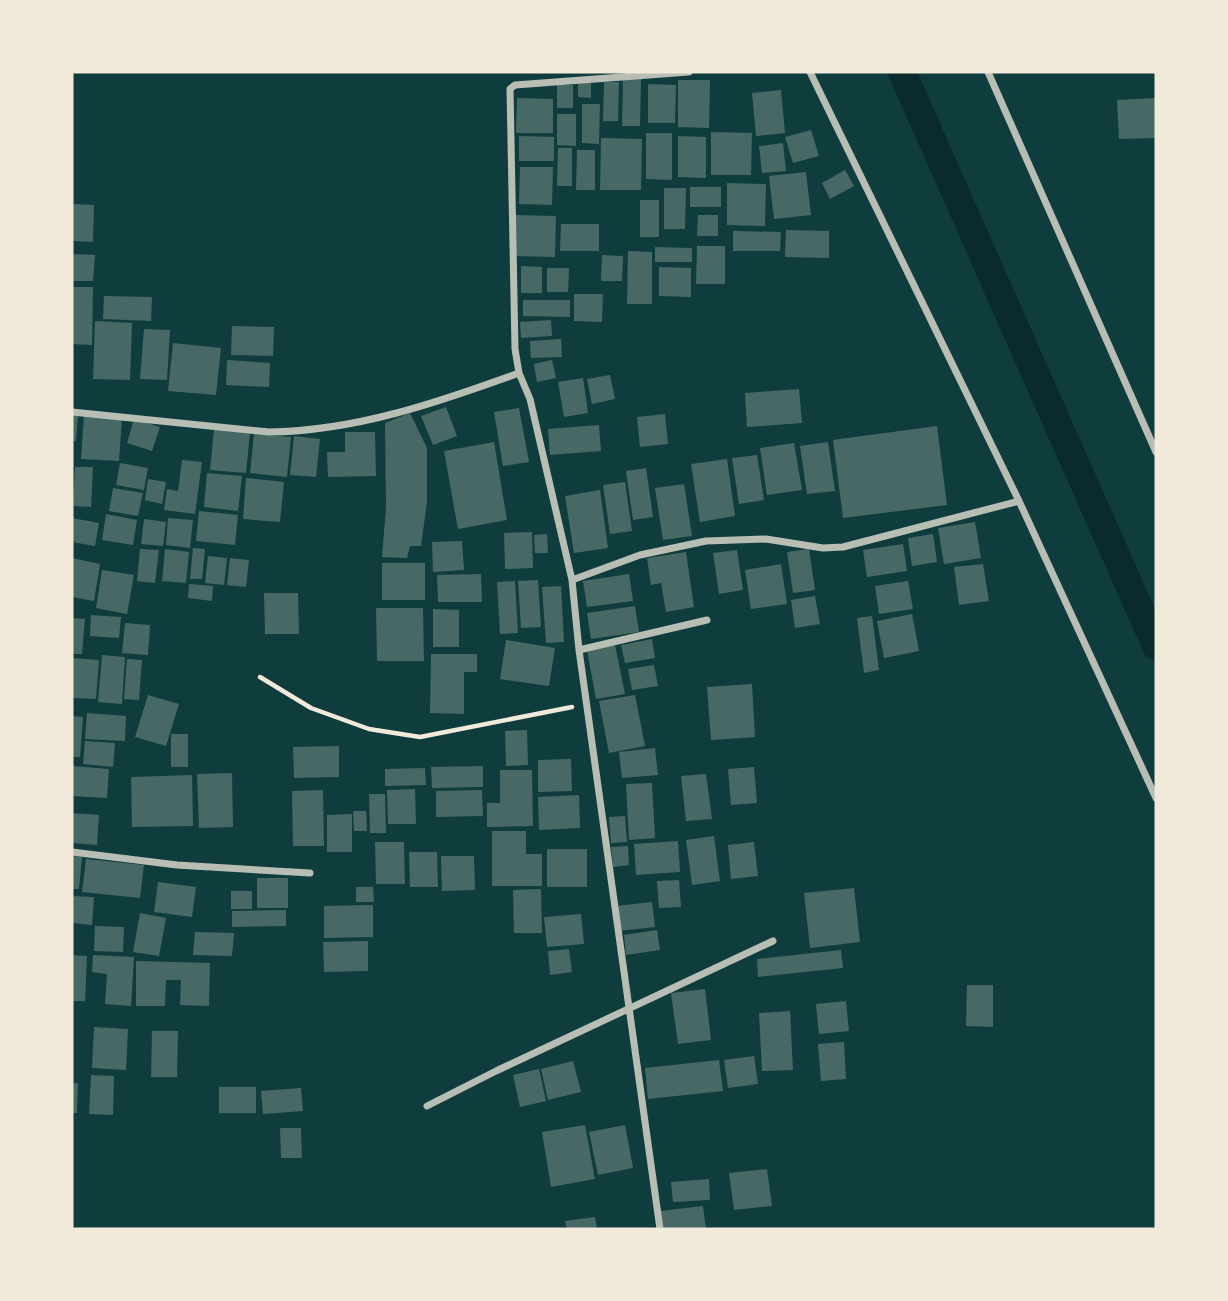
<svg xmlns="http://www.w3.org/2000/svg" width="1228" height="1301" viewBox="0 0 1228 1301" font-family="Figtree,sans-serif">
<rect width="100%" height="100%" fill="#0f3d3e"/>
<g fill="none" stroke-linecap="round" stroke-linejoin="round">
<!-- canal -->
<path stroke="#0a2a2b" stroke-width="28" d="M902 72 1156 646"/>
</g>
<!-- building -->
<path fill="#486865" d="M623 78H641L640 126H622Z
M678 80H710L709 128 678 127Z
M578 81H591V98L578 97Z
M604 82H619L618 121H603Z
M648 84 676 85 675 123H648Z
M557 85H573V108H557Z
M781 90 785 133 756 136 752 93Z
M517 98 553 99V133H516Z
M1156 98V138L1119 139 1117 100Z
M582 104H600L599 144 582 143Z
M557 114H576V146L557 145Z
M811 130 819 156 793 163 785 137Z
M711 132 752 133 751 175H711Z
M646 133H672V180L646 179Z
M519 136 554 137V161H519Z
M678 136 706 137V178L678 177Z
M601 138 642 139 641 190H600Z
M783 143 786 171 762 173 759 146Z
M558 148H572V186H557Z
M577 150H595V190H576Z
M520 167H553L552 205 519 204Z
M845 170 854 186 830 199 822 183Z
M806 172 811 215 774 219 769 176Z
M727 183 766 184 765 226 727 225Z
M690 187H721V207H690Z
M664 188H686L685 229H664Z
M640 200H659V237H640Z
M72 204 94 205 93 242 72 241Z
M514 215 556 216 555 257 513 256Z
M698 215H718V236H697Z
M561 224H599V251H560Z
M786 230 829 231V258L785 257Z
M733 231 781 232 780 251H733Z
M697 246H725V284H696Z
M655 247 692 248V262H655Z
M628 251 652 252V304H627Z
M72 254 95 255 93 281H72Z
M602 255 623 256 622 281H601Z
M521 266 542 267V293H521Z
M659 267 691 268V297L659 296Z
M547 268H569L568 292H547Z
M72 287H93L92 345 72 344Z
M574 294H603L602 322 574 321Z
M104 296 152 297 151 321 103 319Z
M523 300H570V317L523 316Z
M551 320 552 336 521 338 520 322Z
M95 321 132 323 130 380 93 379Z
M232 326 274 327 273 356 231 355Z
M144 329 170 330 167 380 140 379Z
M561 339 562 357 531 358 530 341Z
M173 343 221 348 216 395 168 391Z
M227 360 270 363 269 387 226 385Z
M552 360 556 378 537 382 534 364Z
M610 375 615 399 592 404 587 379Z
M583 378 588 413 564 417 558 382Z
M799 389 802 423 747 427 745 393Z
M446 407 457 436 433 445 421 416Z
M519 408 529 462 503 466 494 412Z
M410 413 427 448V502L421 546H410L407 558 382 557 386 507 385 423Z
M665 414 668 444 640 447 637 417Z
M72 415 78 416 76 441H72Z
M84 415 122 417 119 461 81 459Z
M134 419 160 427 152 451 127 443Z
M599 425 601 451 550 455 548 429Z
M937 426 947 505 843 518 833 440Z
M214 429 250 432 246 473 210 470Z
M345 432H375L376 476 328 477 327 452H345Z
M254 434 291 437 287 477 250 473Z
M294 436 320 439 316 477 290 475Z
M494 442 507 520 458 529 444 451Z
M828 442 835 491 807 494 800 446Z
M794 443 802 490 767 495 760 448Z
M757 455 764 500 739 504 732 458Z
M727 459 735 516 700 522 691 464Z
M182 460 202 462 195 514 164 510 167 489 178 491Z
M120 463 148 468 144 490 116 485Z
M75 467H93L91 507 73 506Z
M646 468 653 517 633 520 626 471Z
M207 473 242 476 238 511 204 507Z
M246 478 284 482 280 522 243 519Z
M148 479 166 482 162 504 145 500Z
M625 482 632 531 610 534 603 485Z
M684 484 692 536 663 540 655 488Z
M113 488 143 493 138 516 109 511Z
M600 490 608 548 574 553 565 496Z
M199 511 238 515 235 545 196 541Z
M106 514 137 520 133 545 102 540Z
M72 518 99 523 95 546 72 542Z
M168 518 193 520 190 548 166 545Z
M144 519 166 522 163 546 141 544Z
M975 522 981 558 944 564 938 528Z
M532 532 533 568 505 569 504 533Z
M547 534 548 553H535L534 535Z
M933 534 937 562 912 566 908 538Z
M462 541 464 570 433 572 432 542Z
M903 544 907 571 867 577 863 550Z
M193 548 205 549 202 579H190Z
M140 549 159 550 155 583 137 581Z
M165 549 189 552 186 583 162 581Z
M809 549 815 590 793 593 787 552Z
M737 550 743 590 719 594 713 553Z
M686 552 694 607 666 612 661 583 651 585 647 558Z
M208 556 227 558 224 585 205 583Z
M72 558 100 564 94 601 72 597Z
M230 558 249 560 246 587 227 585Z
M382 563H425V600H382Z
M781 564 787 604 751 609 745 570Z
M983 564 989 601 959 605 954 567Z
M102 570 134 575 127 614 96 608Z
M481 574 482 602H438L437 575Z
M629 574 633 601 587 607 583 581Z
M538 580 541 627 521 628 518 581Z
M515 581 518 633 500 634 497 582Z
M908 581 913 609 879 614 875 586Z
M189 584 213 586 212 601 188 598Z
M561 586 564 642 546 643 542 587Z
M264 593H298L299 634H265Z
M815 596 820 624 795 628 791 600Z
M635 606 639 632 591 639 587 613Z
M376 608H423L424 661H377Z
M433 609 459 610V647H433Z
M912 614 919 651 884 658 877 621Z
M91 615 121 617 119 638 90 636Z
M872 616 879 670 864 673 857 618Z
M72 618 85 619 82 654H72Z
M125 623 150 625 148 655 122 653Z
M652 639 655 658 625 663 621 645Z
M506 640 555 648 549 686 500 679Z
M615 645 625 694 596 699 587 650Z
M431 654H477V672H464V714L430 713Z
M102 655 125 657 122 704 98 702Z
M72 658 99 660 96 699 72 698Z
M127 659 142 660 139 700 124 699Z
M654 665 658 686 632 690 628 669Z
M752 684 755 737 711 740 707 687Z
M148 695 179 704 166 746 135 737Z
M635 695 645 746 609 753 599 701Z
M87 713 126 716 125 741 85 739Z
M72 716 83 717 80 757H72Z
M527 730 528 765 506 766 505 731Z
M171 734H188V767H171Z
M85 741 115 743 113 767 83 764Z
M339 746V777L294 778 293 747Z
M655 748 658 775 622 778 619 752Z
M571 759 572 791 538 792V760Z
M72 766 109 769 107 798 72 796Z
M483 766V787L432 788 431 767Z
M754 767 757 803 731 805 728 769Z
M425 768 426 785 385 786V769Z
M500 770H532L533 826 487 827V803H500Z
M232 773 233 827 199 828 197 774Z
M706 774 712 819 686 821 681 776Z
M192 775 193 826 132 827 131 777Z
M652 783 655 838 629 840 626 784Z
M415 789 416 824H388L387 790Z
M323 790 324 846H293L292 791Z
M482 790 483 816 436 817V791Z
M369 794H385L386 833H370Z
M579 795 580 828 539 830 538 797Z
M353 811H366L367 831H354Z
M72 813 99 815 97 845 72 843Z
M352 814V852H327V815Z
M625 816 627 842 611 843 609 817Z
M492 831H526V854H542V886H492Z
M714 836 720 881 692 885 686 840Z
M678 841 680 872 636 875 634 844Z
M375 842H404L405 884H376Z
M754 842 758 876 731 879 728 845Z
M628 846 629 865 613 867 611 847Z
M547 849H587V887H547Z
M409 852H437L438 887H410Z
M72 856 82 857 79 889H72Z
M441 856H474L475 890 442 891Z
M86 859 144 865 140 898 82 892Z
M257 878H288V908H257Z
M679 880 681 907 659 908 657 881Z
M158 882 196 887 192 917 154 912Z
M356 887H373L374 902H356Z
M854 888 860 942 810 948 804 893Z
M541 889 542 933H514L513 890Z
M231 891H252V909H231Z
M72 896 94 897 92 925 72 923Z
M652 902 655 927 618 931 616 906Z
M373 905V937L324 938V906Z
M286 910V926L232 927V911Z
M140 913 166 918 159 956 133 952Z
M581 914 584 944 547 947 544 917Z
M95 926 124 927 123 952 94 951Z
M657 930 660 950 626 955 624 935Z
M195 932 234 933 232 956 193 955Z
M368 941V971L324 972 323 942Z
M569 949 572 972 550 975 548 951Z
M841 950 843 968 758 977 757 959Z
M72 955 87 956 85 1001H72Z
M93 955 134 957 131 1006 105 1004 107 974 92 972Z
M136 961 210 963 209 1006 180 1005 181 980H166L165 1006H136Z
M967 985H993V1027L966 1026Z
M705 989 711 1040 678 1044 671 993Z
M846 1001 849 1031 819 1034 816 1004Z
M790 1011 793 1070 762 1071 759 1013Z
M94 1027 128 1029 126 1070 92 1068Z
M152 1031H178L177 1077H151Z
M844 1042 846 1079 821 1081 818 1044Z
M754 1056 758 1084 728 1088 724 1060Z
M719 1060 723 1091 648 1099 645 1068Z
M573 1061 581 1092 548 1100 541 1069Z
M539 1069 546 1101 520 1107 513 1075Z
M91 1075 114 1076 113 1115 89 1114Z
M72 1083H78L77 1113H72Z
M219 1087H256V1113H219Z
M301 1088 303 1111 263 1114 261 1091Z
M585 1125 595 1179 551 1187 542 1132Z
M625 1125 633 1168 598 1175 589 1132Z
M280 1128H301L302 1158H281Z
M767 1169 772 1206 734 1210 729 1173Z
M709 1179 710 1200 673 1202 671 1182Z
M703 1206 706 1229H662L660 1211Z
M595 1217 597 1229H567L565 1221Z"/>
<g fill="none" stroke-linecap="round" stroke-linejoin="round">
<!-- path -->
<path stroke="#f1e9da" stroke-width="4.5" d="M260 677 311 708 369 729 420 737 572 707"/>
<!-- minor -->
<path stroke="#b8beb3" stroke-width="7" d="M810 72 1019 501 1156 798
M988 72 1156 452
M519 373 530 399 572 580 579 650 660 1229
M72 412 269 432C356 431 439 402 519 373L515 349 510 89 515 85 689 72
M572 580 640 555 706 541 766 539 823 548 843 547 1019 501
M579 650 707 620
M72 852 177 865 310 873
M427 1106 496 1071 773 941"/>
</g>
<!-- border -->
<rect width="1228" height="1301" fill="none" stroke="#f1e9da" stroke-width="147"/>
</svg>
